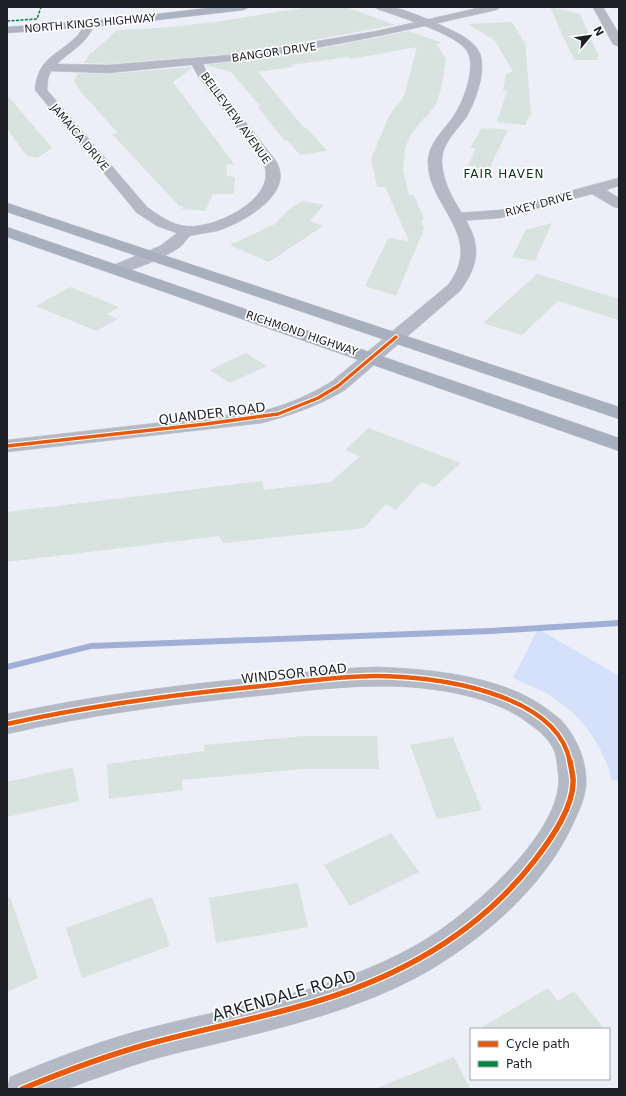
<svg xmlns="http://www.w3.org/2000/svg" width="626" height="1096" viewBox="0 0 626 1096" font-family="'DejaVu Sans',sans-serif">
<rect width="100%" height="100%" fill="#eceff8"/>
<!-- green -->
<path fill="#d5e0fb" d="M538 629 619 676V781L612 780C601 740 580 713 544 692 534 687 523 683 513 678Z"/>
<g fill="none" stroke-linecap="round" stroke-linejoin="round">
<!-- stream -->
<path fill="#a1afd6" fill-rule="evenodd" d="M619 620V626L491 634 91 649 7 670V664L91 643 491 628Z"/>
</g>
<!-- building -->
<path fill="#d8e2de" d="M309 7H346L395 25 242 53 108 64 84 63 90 53H92L117 30 158 28 216 22Z
M550 7 580 14 599 57H597L598 60H574Z
M512 22 524 42 525 40 531 114 525 125 497 122 507 91 503 90 506 74 513 71 494 40 468 24Z
M409 31 442 43 436 44 446 59 442 86 436 104 426 118H424L411 134 405 148 403 171 409 195H414L424 220H421L424 229 396 296 365 286 388 238 409 241 385 187H377L371 159 389 116 404 96 417 47 351 59 349 57 291 65 294 67 258 72 304 128 306 127 327 151 300 155 287 140H284L258 107 260 106 231 72 205 65 314 50Z
M191 67 192 68 173 82 234 164 226 165 227 176 235 177 234 194H213L205 211 182 209 184 206H179L112 134 118 133 80 91 74 81 78 73 108 74Z
M7 95 52 148 37 158 26 155 7 129Z
M482 128 489 129 490 128 508 130 489 169 475 168V166H468L476 148H470Z
M303 201 324 205 310 221 323 226 269 262 230 245 275 224 288 210Z
M552 223 535 261 512 257 526 230Z
M537 274 619 299V320L558 301 522 335 483 323Z
M70 287 119 307 107 314 118 319 96 331 36 306Z
M246 353 267 366 230 383 210 370Z
M368 428 461 463 434 487 421 482 396 510 386 504 364 528 223 543 219 536 7 562V512L262 481 264 490 331 482 360 456 345 450Z
M303 736H377L379 769H301L182 780 183 790 109 799 107 764 205 751 204 745Z
M453 737 482 810 437 819 410 745Z
M73 767 79 801 7 817V782Z
M391 833 419 872 350 906 324 865Z
M298 883 308 927 216 943 209 898Z
M10 897 38 978 7 992V898Z
M152 897 170 946 82 978 66 928Z
M548 988 558 1001 574 991 604 1029H479Z
M454 1057 470 1089H377V1088Z"/>
<g fill="none" stroke-linecap="round" stroke-linejoin="round">
<!-- minor casing -->
<g stroke="#c8cbd2" stroke-width="1">
<path id="minor" d="M482 7H501L496 10C399 32 302 54 203 64L207 73 276 161C296 194 242 223 217 231 212 232 192 235 190 236 186 239 184 244 180 247 168 256 125 276 111 272L109 269 111 266 160 246 177 233 157 226 137 213 35 90C38 58 55 57 75 38 80 34 82 28 85 23L89 22 94 25C87 44 70 51 57 64L108 65 242 54 377 31ZM192 65 198 76 262 161C283 196 214 230 186 226 172 225 158 215 147 207L47 90 48 78 51 71 108 73Z
M593 7H603L619 34V47L613 44Z
M619 178V186L606 190 619 198V208L614 207 592 194 500 218 457 221 452 220 450 217 452 214 457 213 500 210Z
M377 667C431 669 503 676 547 709 552 713 558 717 562 721 576 737 585 757 586 778 587 791 582 804 577 815 550 881 490 934 430 970 351 1016 253 1034 165 1056 142 1062 119 1070 97 1078 86 1081 75 1087 65 1089 47 1092 25 1089 7 1089L10 1077C56 1058 104 1039 153 1027 251 1002 358 988 443 928 482 900 567 825 558 772 557 766 557 759 555 753 551 741 541 732 531 725 507 706 479 698 450 692 384 680 322 689 256 696 172 704 89 715 7 734V714C91 696 176 685 262 677 300 673 338 668 377 667Z"/>
</g>
<!-- tertiary casing -->
<g stroke="#c8cbd2" stroke-width="1">
<path id="tertiary" d="M376 7C381 7 386 6 391 7 408 10 435 22 451 30 460 34 469 39 476 47 490 63 476 100 467 116 457 131 441 143 442 163 446 216 503 233 460 291L345 390C318 406 292 415 262 423L7 452V440L262 411C287 405 309 395 331 382L448 285C486 235 427 207 428 161 429 143 443 131 453 117 463 103 477 67 467 51 457 34 397 16 377 9Z"/>
</g>
<!-- primary casing -->
<g stroke="#c8cbd2" stroke-width="1">
<path id="primary" d="M217 7H249L244 10 114 25 7 33V27L114 19Z"/>
</g>
<!-- trunk casing -->
<g stroke="#c8cbd2" stroke-width="1">
<path id="trunk" d="M7 203 619 407V419L7 212Z
M7 227 619 438V451L7 237Z"/>
</g>
<!-- minor -->
<use href="#minor" fill="#b4b9c6" fill-rule="evenodd"/>
<!-- tertiary -->
<use href="#tertiary" fill="#b4b9c6" fill-rule="evenodd"/>
<!-- primary -->
<use href="#primary" fill="#abb2c1" fill-rule="evenodd"/>
<!-- trunk -->
<use href="#trunk" fill="#a8afbe" fill-rule="evenodd"/>
<!-- quiet -->
<path stroke="#00873e" stroke-width="1.5" stroke-dasharray="3 1.5" stroke-linecap="butt" d="M7 21 37 19 41 7"/>
<!-- cycleway-far2 casing -->
<g stroke="#fff" stroke-width="5.5">
<path id="cycleway-far2" d="M7 446 206 424 278 414 318 398 338 386 396 337"/>
</g>
<!-- cycleway-far1 casing -->
<g stroke="#fff" stroke-width="7">
<path id="cycleway-far1" d="M7 724C88 706 170 695 252 687 293 683 335 676 376 676 434 676 557 692 570 762"/>
</g>
<!-- cycleway casing -->
<g stroke="#fff" stroke-width="8">
<path id="cycleway" d="M22 1089C63 1072 105 1056 148 1044 200 1030 252 1020 304 1005 394 980 477 935 535 860 551 839 575 806 573 778 572 772 571 766 570 761"/>
</g>
<!-- cycleway-far2 -->
<use href="#cycleway-far2" stroke="#e8590c" stroke-width="3.5"/>
<!-- cycleway-far1 -->
<use href="#cycleway-far1" stroke="#e8590c" stroke-width="4.5"/>
<!-- cycleway -->
<use href="#cycleway" stroke="#e8590c" stroke-width="5.5"/>
</g>
<g text-anchor="middle" stroke-width="3.5" stroke-linejoin="round" paint-order="stroke">
<!-- far-street labels -->
<g font-size="11" fill="#1d2027" stroke="#fff">
<text transform="translate(90 23) rotate(-5)" y="4">NORTH KINGS HIGHWAY</text>
<text transform="translate(274 52) rotate(-8)" y="4">BANGOR DRIVE</text>
<text transform="translate(236 118) rotate(54)" y="4">BELLEVIEW AVENUE</text>
<text transform="translate(80 137) rotate(50)" y="4">JAMAICA DRIVE</text>
<text transform="translate(539 204) rotate(-15)" y="4">RIXEY DRIVE</text>
<text transform="translate(302 333) rotate(19)" y="4">RICHMOND HIGHWAY</text>
</g>
<!-- far-neighbourhood labels -->
<g font-size="12" letter-spacing="1" fill="#0a3813" stroke="#fff">
<text x="504" y="178">FAIR HAVEN</text>
</g>
<!-- street labels -->
<g font-size="13" fill="#1d2027" stroke="#fff">
<text transform="translate(212 413) rotate(-7)" y="5">QUANDER ROAD</text>
<text transform="translate(294 673) rotate(-6)" y="5">WINDSOR ROAD</text>
</g>
<!-- near-street labels -->
<g font-size="16" fill="#1d2027" stroke="#fff">
<text transform="translate(284 995) rotate(-16)" y="6">ARKENDALE ROAD</text>
</g>
</g>
<!-- border -->
<rect width="626" height="1096" fill="none" stroke="#1d2027" stroke-width="16"/>
<!-- legend -->
<rect x="470" y="1028" width="140" height="52" fill="#ffffff" stroke="#a5a6a9"/>
<rect x="478" y="1041" width="20" height="6" fill="#e8590c" stroke="#a5a6a9"/>
<text x="506" y="1048" font-size="12" fill="#1d2027">Cycle path</text>
<rect x="478" y="1061" width="20" height="6" fill="#00873e" stroke="#a5a6a9"/>
<text x="506" y="1068" font-size="12" fill="#1d2027">Path</text>
<!-- north arrow -->
<g transform="translate(590 36) rotate(61)" stroke="#ffffff" stroke-width="3" paint-order="stroke">
<path d="M0-3L7 15L0 10L-7 15Z" fill="#1d2027"/>
<text y="-6" font-size="11" font-weight="bold" text-anchor="middle" fill="#1d2027">N</text>
</g>
</svg>
